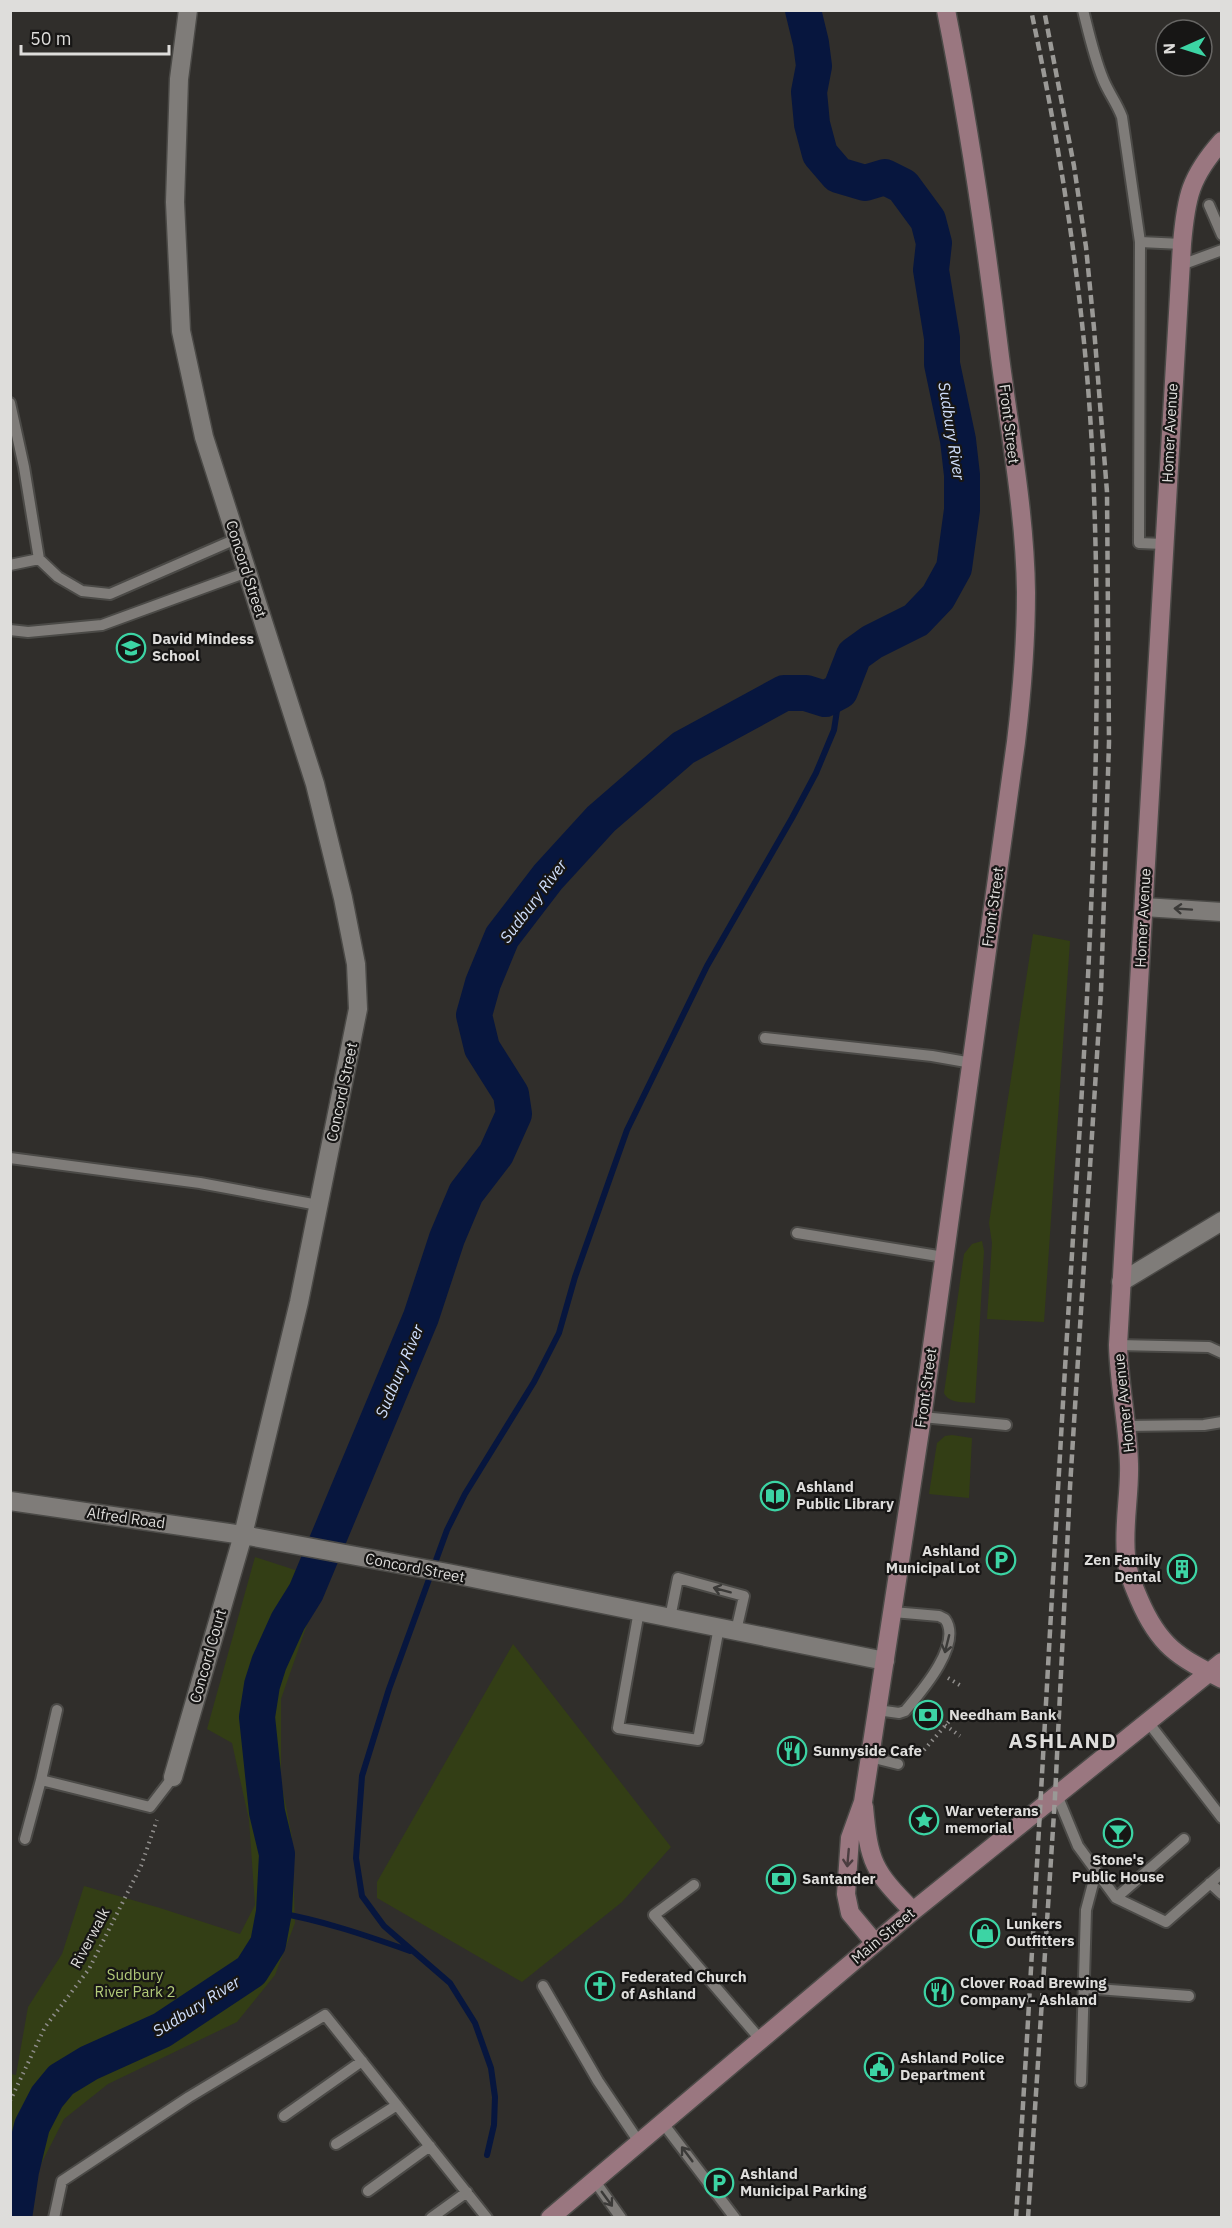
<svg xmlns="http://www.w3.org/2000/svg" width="1232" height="2228" viewBox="0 0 1232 2228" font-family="'IBM Plex Sans',sans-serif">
<rect width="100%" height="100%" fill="#302e2b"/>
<!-- green -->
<path fill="#333e15" d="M1033 934 1070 941 1044 1322 987 1319 992 1243 989 1223Z
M982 1241 984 1251 975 1403C965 1402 949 1404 944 1393L964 1254 972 1244Z
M952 1435 972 1438 969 1498 929 1494 937 1443 945 1436Z
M255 1557 323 1579 281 1699V1781L292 1837 295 1923 275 1975 237 2022 108 2084 64 2119 39 2168 28 2217H11V2074L16 2075 28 2007 62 1954 84 1886 160 1908 240 1934 255 1905 249 1820 232 1743 207 1729Z
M513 1644 671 1847 622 1902 522 1982 377 1898V1882Z"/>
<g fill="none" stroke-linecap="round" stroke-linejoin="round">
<!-- stream -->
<path stroke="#07163e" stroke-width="6" d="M274 1912C321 1920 365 1935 410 1951
M487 2155 494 2125 495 2097 491 2068 475 2023 450 1983 384 1926 362 1896 356 1858 362 1776 389 1689 447 1530 465 1494 534 1382 559 1333 575 1277 627 1130 707 966 792 818 816 773 834 730 840 691"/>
<!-- river -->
<path stroke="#07163e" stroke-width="36" d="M14 2218 21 2171 32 2126 47 2097 61 2080 89 2063 162 2030 251 1971 268 1944 274 1912 277 1854 267 1812 257 1717 262 1685 269 1663 288 1621 306 1592 421 1317 447 1238 466 1193 496 1154 514 1114 511 1094 482 1048 474 1015 483 983 502 937 548 877 601 819 683 748 784 693H806L825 699 840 691 854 655 872 642 916 620 938 597 954 568 962 510V475L958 440 942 364V338L931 270 934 243 928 220 903 186 885 177 865 183 838 175 820 154 812 124 809 92 814 66 811 43 803 10"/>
<!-- lane casing -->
<g stroke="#4b4a47" stroke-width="14">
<path id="lane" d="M1083 10C1089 34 1094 57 1103 79 1108 92 1117 103 1122 117L1140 242 1139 543 1164 544
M1209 205 1222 235
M1140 242 1182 244
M1181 265 1222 250
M10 403 24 467 39 559 58 577 82 591 110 594 236 539
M10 565 39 559
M10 630 28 632 102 625 247 572
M765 1038 932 1056 972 1063
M10 1158 200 1183 318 1205
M797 1233 944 1257
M1118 1345 1209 1347 1222 1353
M922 1417 1006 1425
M1125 1426 1204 1425 1222 1422
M639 1611 618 1728 698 1740 719 1627
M670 1618 678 1578 744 1596 736 1631
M57 1710 41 1780 150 1807 173 1777
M877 1710 899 1713 905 1711C921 1692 963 1644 945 1619L939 1616 893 1612
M1148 1722 1222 1818
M870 1757 898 1764
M1057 1795 1078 1846 1116 1898 1184 1839
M25 1839 41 1780
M1210 1883 1222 1894
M694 1885 654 1915 760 2039
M1116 1898 1166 1922 1222 1873
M543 1986 598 2081 639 2142
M1084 1988 1189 1996
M1081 2082 1086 1910 1096 1872
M284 2116 362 2061
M662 2122 735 2218
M336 2144 397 2105
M594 2180 621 2218
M368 2191 430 2146
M54 2218 62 2181 189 2097 325 2015 487 2218
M431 2218 467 2192"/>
</g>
<!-- street casing -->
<g stroke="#4b4a47" stroke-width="21">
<path id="street" d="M1144 907 1222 912
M1121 1282 1222 1221
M10 1501 243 1535 448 1573 885 1661
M173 1777 243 1535 299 1302 358 1009 356 964 343 898 315 784 204 437 181 331 175 202 179 79 188 10"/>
</g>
<!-- secondary casing -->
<g stroke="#4b4a47" stroke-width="21">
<path id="secondary" d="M1222 141C1190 177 1186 197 1182 244L1118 1345C1119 1385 1128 1424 1129 1464 1130 1494 1123 1525 1126 1555 1127 1571 1133 1585 1139 1599 1159 1646 1178 1657 1222 1679
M864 1807C869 1862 873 1871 913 1911
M875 1943 850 1913 846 1894 850 1838 863 1802 923 1411 1016 742C1022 692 1026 642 1026 592 1025 513 1010 434 1000 357 986 241 969 125 946 10
M550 2218 913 1911 1222 1662"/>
</g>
<!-- path -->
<path stroke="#908e8c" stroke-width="4" stroke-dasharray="1.5 4.5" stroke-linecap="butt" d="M948 1678 963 1687
M945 1725 960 1736
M924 1750 951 1719
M10 2101 45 2027 89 1969 141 1866 157 1820"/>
<!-- lane -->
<use href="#lane" stroke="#7f7c79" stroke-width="10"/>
<!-- street -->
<use href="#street" stroke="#7f7c79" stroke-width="18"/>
<!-- secondary -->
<use href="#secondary" stroke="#9a7780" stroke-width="18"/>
<!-- rail -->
<path stroke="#9a9996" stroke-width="4.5" stroke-dasharray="9 4.5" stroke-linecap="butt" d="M1016 2218C1035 1918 1050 1618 1068 1318 1085 1044 1104 770 1094 495 1089 332 1065 170 1031 10
M1028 2218 1055 1797 1070 1487 1101 991 1109 742 1107 492 1094 328 1086 247 1074 166 1044 10"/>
</g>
<!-- one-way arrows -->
<defs><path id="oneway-shaft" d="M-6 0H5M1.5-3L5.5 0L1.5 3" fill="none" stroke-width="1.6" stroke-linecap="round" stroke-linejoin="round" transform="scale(1.5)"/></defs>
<g stroke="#3b3a38">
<use href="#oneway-shaft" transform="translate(1183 909) rotate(-176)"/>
<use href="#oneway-shaft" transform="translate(722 1590) rotate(-165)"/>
<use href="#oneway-shaft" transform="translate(947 1644) rotate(104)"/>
<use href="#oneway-shaft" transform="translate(687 2154) rotate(-127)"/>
<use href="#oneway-shaft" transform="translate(607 2199) rotate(54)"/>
</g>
<use stroke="#4b3d40" href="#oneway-shaft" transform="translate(848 1858) rotate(95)"/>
<!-- icons -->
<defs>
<g id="school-ring" transform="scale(1.5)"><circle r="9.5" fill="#171615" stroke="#3cd4a4" stroke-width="1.5"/><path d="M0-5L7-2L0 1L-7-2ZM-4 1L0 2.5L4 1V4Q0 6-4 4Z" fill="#3cd4a4"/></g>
<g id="library-ring" transform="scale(1.5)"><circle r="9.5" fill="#171615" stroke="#3cd4a4" stroke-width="1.5"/><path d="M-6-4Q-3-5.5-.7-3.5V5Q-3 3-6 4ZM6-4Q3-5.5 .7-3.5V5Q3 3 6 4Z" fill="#3cd4a4"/></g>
<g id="parking-ring" transform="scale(1.5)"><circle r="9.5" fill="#171615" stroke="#3cd4a4" stroke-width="1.5"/><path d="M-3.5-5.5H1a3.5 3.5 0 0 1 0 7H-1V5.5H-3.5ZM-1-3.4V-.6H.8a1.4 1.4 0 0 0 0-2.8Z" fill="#3cd4a4"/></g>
<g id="building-ring" transform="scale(1.5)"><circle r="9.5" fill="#171615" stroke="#3cd4a4" stroke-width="1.5"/><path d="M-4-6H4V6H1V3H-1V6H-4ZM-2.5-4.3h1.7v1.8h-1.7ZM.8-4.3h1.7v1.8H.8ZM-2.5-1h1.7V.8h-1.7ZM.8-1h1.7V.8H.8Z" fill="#3cd4a4"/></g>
<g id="bank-ring" transform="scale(1.5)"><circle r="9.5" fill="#171615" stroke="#3cd4a4" stroke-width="1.5"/><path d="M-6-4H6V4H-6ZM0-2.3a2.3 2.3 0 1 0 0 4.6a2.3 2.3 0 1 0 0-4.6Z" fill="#3cd4a4"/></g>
<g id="restaurant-ring" transform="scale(1.5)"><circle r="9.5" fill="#171615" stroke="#3cd4a4" stroke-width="1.5"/><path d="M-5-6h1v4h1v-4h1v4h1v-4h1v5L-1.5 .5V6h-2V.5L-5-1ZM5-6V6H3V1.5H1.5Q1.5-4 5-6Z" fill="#3cd4a4"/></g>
<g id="sight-ring" transform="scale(1.5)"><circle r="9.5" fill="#171615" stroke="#3cd4a4" stroke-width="1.5"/><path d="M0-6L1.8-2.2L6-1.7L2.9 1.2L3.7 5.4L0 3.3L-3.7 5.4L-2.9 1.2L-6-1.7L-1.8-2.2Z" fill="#3cd4a4"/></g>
<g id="bar-ring" transform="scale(1.5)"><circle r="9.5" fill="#171615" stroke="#3cd4a4" stroke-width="1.5"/><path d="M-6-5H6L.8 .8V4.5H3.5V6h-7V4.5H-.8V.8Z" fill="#3cd4a4"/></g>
<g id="shop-ring" transform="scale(1.5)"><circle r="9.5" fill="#171615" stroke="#3cd4a4" stroke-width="1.5"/><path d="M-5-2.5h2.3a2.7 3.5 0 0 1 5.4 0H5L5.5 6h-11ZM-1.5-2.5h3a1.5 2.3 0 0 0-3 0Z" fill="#3cd4a4"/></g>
<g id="church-ring" transform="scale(1.5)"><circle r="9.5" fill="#171615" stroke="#3cd4a4" stroke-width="1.5"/><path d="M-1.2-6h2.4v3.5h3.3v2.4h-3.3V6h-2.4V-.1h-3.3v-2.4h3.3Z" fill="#3cd4a4"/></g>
<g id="civic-ring" transform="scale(1.5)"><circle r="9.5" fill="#171615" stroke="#3cd4a4" stroke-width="1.5"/><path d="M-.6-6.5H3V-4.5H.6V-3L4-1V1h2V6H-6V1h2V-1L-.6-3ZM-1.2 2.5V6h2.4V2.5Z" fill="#3cd4a4"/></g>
</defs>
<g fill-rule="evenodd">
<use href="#school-ring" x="131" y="648"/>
<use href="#library-ring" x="775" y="1496"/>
<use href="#parking-ring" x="1001" y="1560"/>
<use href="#building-ring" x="1182" y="1569"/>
<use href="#bank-ring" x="928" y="1715"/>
<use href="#restaurant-ring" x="792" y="1751"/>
<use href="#sight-ring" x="924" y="1820"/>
<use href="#bar-ring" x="1118" y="1833"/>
<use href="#bank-ring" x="781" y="1879"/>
<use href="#shop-ring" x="985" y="1933"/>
<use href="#church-ring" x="600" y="1986"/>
<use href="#restaurant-ring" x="939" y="1992"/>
<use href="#civic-ring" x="879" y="2067"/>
<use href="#parking-ring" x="719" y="2183"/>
</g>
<g text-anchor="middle" stroke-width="4.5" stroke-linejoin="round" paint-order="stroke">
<!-- street labels -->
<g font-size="15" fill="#dedddb" stroke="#171615">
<text transform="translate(1009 424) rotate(83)" y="5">Front Street</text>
<text transform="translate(1170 433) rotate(-87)" y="5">Homer Avenue</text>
<text transform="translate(246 569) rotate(72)" y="5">Concord Street</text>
<text transform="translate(993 907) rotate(-82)" y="5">Front Street</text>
<text transform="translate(1143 918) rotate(-87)" y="5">Homer Avenue</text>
<text transform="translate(342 1092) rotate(-78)" y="5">Concord Street</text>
<text transform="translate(926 1388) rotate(-82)" y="5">Front Street</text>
<text transform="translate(1124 1403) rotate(-96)" y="5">Homer Avenue</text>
<text transform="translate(126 1518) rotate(8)" y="5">Alfred Road</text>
<text transform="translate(415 1568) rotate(11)" y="5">Concord Street</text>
<text transform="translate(208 1656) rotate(-74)" y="5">Concord Court</text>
<text transform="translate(883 1936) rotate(-40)" y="5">Main Street</text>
<text transform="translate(90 1938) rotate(-62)" y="5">Riverwalk</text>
</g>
<!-- poi labels -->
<g font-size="15" font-weight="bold" fill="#dedddb" stroke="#171615" text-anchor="start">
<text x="152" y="644">David Mindess<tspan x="152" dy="17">School</tspan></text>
<text x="796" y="1492">Ashland<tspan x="796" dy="17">Public Library</tspan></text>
<text x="980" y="1556" text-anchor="end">Ashland<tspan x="980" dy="17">Municipal Lot</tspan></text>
<text x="1161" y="1565" text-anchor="end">Zen Family<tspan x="1161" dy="17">Dental</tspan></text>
<text x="949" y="1720">Needham Bank</text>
<text x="813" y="1756">Sunnyside Cafe</text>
<text x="945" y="1816">War veterans<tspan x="945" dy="17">memorial</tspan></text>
<text x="1118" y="1865" text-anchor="middle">Stone's<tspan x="1118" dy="17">Public House</tspan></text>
<text x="802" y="1884">Santander</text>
<text x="1006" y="1929">Lunkers<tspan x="1006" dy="17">Outfitters</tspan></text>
<text x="621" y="1982">Federated Church<tspan x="621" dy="17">of Ashland</tspan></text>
<text x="960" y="1988">Clover Road Brewing<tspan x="960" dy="17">Company - Ashland</tspan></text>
<text x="900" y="2063">Ashland Police<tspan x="900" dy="17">Department</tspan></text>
<text x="740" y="2179">Ashland<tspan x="740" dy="17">Municipal Parking</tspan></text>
</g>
<!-- park labels -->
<g font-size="15" fill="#b3cb7a" stroke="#171615">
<text x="135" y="1980">Sudbury<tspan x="135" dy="17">River Park 2</tspan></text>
</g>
<!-- water labels -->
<g font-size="16" font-style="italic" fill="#d1e0fe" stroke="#171615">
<text transform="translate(952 431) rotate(81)" y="6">Sudbury River</text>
<text transform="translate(533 901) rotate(-53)" y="6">Sudbury River</text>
<text transform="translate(399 1371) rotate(-67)" y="6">Sudbury River</text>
<text transform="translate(196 2006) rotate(-32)" y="6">Sudbury River</text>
</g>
<!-- district labels -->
<g font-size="21" font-weight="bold" letter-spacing="1.5" fill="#dedddb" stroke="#171615">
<text x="1063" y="1748">ASHLAND</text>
</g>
</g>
<!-- border -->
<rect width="1232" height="2228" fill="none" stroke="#dedddb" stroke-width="24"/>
<!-- north arrow -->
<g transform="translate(1184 48) rotate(267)"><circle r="28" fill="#171615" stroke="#676664" stroke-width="1.5"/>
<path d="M0-4.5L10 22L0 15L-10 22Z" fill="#3cd4a4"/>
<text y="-9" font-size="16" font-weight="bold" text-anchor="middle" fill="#dedddb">N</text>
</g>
<!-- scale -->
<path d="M21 45v9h148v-9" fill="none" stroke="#dedddb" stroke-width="3"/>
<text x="30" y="45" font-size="18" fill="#dedddb" stroke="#171615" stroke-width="4.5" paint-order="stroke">50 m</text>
</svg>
